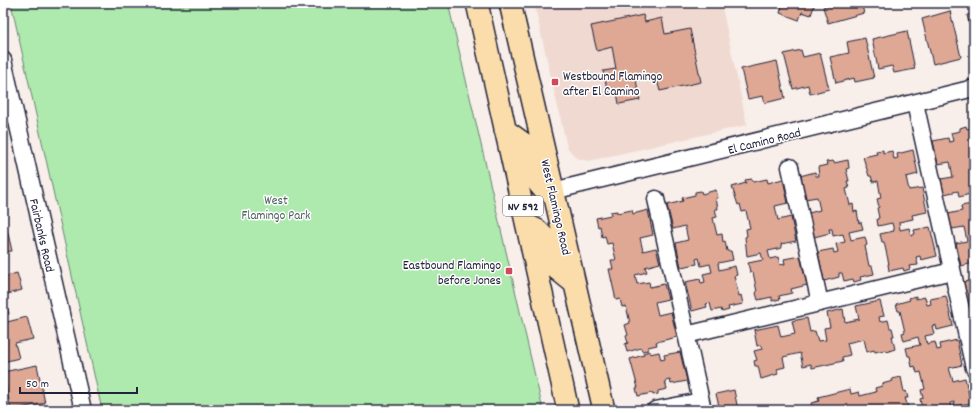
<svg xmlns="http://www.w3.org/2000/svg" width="977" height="413" viewBox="0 0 977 413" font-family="Dekko,sans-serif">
<rect width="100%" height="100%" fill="#f8eeea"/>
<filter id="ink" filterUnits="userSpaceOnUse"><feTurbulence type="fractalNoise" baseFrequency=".025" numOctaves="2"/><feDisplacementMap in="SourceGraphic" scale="8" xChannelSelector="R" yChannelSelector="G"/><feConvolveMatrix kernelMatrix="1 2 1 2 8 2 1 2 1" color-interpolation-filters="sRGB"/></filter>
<g filter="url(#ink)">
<!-- built -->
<path fill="#f0d9d0" d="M534 3H721L747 125 588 161 576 158 567 147Z"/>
<!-- green -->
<path fill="#aee9ae" stroke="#688674" d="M11 3H448L543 410H102Z"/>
<!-- building -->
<path fill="#dea894" stroke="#22223b" d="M783 3H815L811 15 802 12 799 20 780 13Z
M829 3H861L864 13 828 23 823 7 830 5Z
M950 11 961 57 933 64 922 19Z
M974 14V44L967 15Z
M643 15 645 22 662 18 665 34 690 29 701 82 660 91 656 76 636 80 640 100 619 104 617 92 608 93 603 71 616 69 612 47 597 51 591 26Z
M907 31 915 69 894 73 892 66 878 69 872 39Z
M865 38 874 78 855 82 854 78 836 83 830 57 849 53 847 42Z
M801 50 803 57 820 53 829 89 810 94 808 85 793 89 784 54Z
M777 61 785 98 765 103 763 96 748 99 741 69Z
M966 126 967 129 974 127V263L961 266 956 243 967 241 964 227 952 229 948 214 962 211 961 206 972 204 970 194 959 197 958 191 944 194 941 179 953 177 950 162 938 164 933 141 948 138 949 142 953 141 951 133 960 131V128Z
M883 150V153L892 151 894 159 898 158 897 154 913 150 918 174 906 177 909 190 922 188 927 212 912 215 913 219 899 222 900 230 909 228 911 236 915 234 914 230 930 227 937 256 921 260 920 256 916 257 918 265 909 266 910 269 904 271 903 268 889 271 888 264H889L884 242H882L880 234 894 231 892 223 878 226 877 219 879 218 877 208 879 207 877 199 881 198 878 181 873 182 871 176H869L863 157 877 154 876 151Z
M848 160 849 168 846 169 849 181H847L849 188 846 189 850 205 853 204 854 212 857 211 859 223 861 222 863 229 849 232 851 240 865 237 867 245 865 246 869 266H872L874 274 860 277 861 280 854 282 853 279 844 281 842 273H839V277L824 281 818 252 833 249 834 253 838 252 836 244 845 242 843 234 833 236 832 229H829L830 233 814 237 809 213 820 210 817 197 805 199 800 176 815 172 816 176H819L818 167 827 165 826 162 833 161 834 163Z
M752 179 753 182 767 179 768 183 783 179 788 203 775 206 778 220 791 217 796 241 781 244 782 248 768 251 770 259 778 257 780 265 785 264 784 259 800 256 807 285 791 289 792 293 779 296 780 299 772 301V297L758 300 756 293 757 292 753 272H750L748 263 763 260 761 253 747 256 745 237 747 236 746 229 750 228 746 211 742 212 740 204 738 205 732 187 746 183 745 180Z
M716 190 718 198H716L718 209H715L717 217 713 218 717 235 722 234 723 242 725 241 727 251H731L733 260 718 263 719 270 735 266 737 275 734 276 739 296 741 295 743 304 728 307 729 310 722 312 721 309 712 311 710 303 706 304 707 307 692 311 685 282 700 279 701 283 705 282 703 274 712 272 710 264 701 266 699 258 696 259 697 264 681 267 676 243 688 240 685 226 673 229 667 205 683 201 682 198 695 195V192L701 191 702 194Z
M632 210 633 214 648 210 653 235 640 238 643 251 656 248 660 263 645 267 647 272 635 275 637 284 649 282 650 287 664 284 668 299 655 302 658 315 671 312 677 337 656 342 657 345 648 347V350L642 351 641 348 627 352 625 344 628 343 626 336 628 335 625 325 630 323 626 306 622 307 620 299 616 300 609 269H613L611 260H616L612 243 607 244 605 236 602 237 600 226 598 227 596 218 611 215 610 212 617 211V213Z
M7 229 12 251 3 252V230Z
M17 273 22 290 4 295 9 314 3 315V277Z
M974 280V305L969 307 964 282Z
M916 296V299L925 297 927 305 931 304 930 299 946 296 953 326 937 330 936 325 932 326 934 334 925 336 927 344 935 342 937 350 941 349 940 344 957 340 962 365 949 368 953 381 965 378 971 403 955 406 954 402 950 403 951 410H920L922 409 920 399 923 398 921 390 925 389 921 372 917 373 915 366 912 367 910 356H908L906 348 920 345 918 337 904 341 902 333 905 332 900 311H898L896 304 910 300 909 298Z
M880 301 884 316 879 317 880 322 888 320 890 328H892L894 336H892L895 349 886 352 885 350 875 352 874 350 867 352 864 339 847 343 850 355 842 357 843 361 812 368 811 364 803 366 800 353 783 357 785 367 777 369 778 374 761 379 758 366H755L754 361 757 360 754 351 762 349 761 345 757 346 754 330 778 325 781 337 795 334 792 321 807 318 810 332 815 331 818 341 826 340 824 328 830 327 827 313 843 309 845 322 859 319 856 306Z
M27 317 33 339 15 343 19 358 3 362V323Z
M650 351V354L659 352 661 360 665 359 664 355 680 352 687 381 671 384 670 380 665 381 667 389 658 391V394L653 395 652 393 638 396 636 388H638L630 359 644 355 643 353Z
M37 365 45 403 11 410 3 372Z
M901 377 904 392 906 391 908 398H905L908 407 899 409V410H796L812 406 811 403 819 401 818 397 850 389 851 394 859 392 860 396 876 392 875 388 882 386V384L893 381 892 379Z
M734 390 738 410H720L716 394Z
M776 406V408L786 406 787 408 794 406 795 410H768V408Z"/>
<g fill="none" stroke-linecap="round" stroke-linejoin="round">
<!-- minor casing -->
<g stroke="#22223b" stroke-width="19">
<path id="minor" d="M3 60 83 410
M915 103 974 368
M790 167 820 303
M553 191 974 88
M656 199 703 410
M686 335 952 271
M655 410 701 401"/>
</g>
<!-- major casing -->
<g stroke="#22223b" stroke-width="24">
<path id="major" d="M477 3 568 410
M510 3 604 410
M505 130 526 145 533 175 539 184 544 190 553 191
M527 225 537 230 545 238 553 266 574 283"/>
</g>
<!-- minor -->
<use href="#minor" stroke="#fff" stroke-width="16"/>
<!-- major -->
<use href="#major" stroke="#faddab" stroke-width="21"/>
</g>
</g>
<!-- markers -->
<g fill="#d1495b" stroke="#fff" stroke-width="1.5">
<rect x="551" y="78" width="8" height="8" rx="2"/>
<rect x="505" y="267" width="8" height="8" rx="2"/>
</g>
<g text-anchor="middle" stroke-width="3" stroke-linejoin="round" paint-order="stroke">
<!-- shield labels -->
<rect fill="#fff" stroke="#646476" stroke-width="1" x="503" y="196" width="40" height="20" rx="3"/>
<g font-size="12" font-weight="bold" fill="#22223b">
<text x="523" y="210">NV 592</text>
</g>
<!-- poi labels -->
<g font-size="13" fill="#22223b" stroke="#fff" text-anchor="start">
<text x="563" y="80">Westbound Flamingo<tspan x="563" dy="15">after El Camino</tspan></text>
<text x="501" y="269" text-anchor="end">Eastbound Flamingo<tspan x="501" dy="15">before Jones</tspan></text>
</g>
<!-- street labels -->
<g font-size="13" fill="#22223b" stroke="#fff">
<text transform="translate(764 140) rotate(-14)" y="5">El Camino Road</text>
<text transform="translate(557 207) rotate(77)" y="5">West Flamingo Road</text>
<text transform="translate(43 235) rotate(77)" y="5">Fairbanks Road</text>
</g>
<!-- park labels -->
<g font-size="13" fill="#4c5e5e" stroke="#fff">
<text x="276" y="204">West<tspan x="276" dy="15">Flamingo Park</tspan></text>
</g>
</g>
<!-- margin -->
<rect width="977" height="413" fill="none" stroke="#fff" stroke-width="16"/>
<rect x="8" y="8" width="961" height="397" fill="none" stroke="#22223b" stroke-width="1.5" filter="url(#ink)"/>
<!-- scale -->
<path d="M20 387v6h117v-6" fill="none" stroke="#22223b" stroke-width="2"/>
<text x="26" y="387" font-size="12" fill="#22223b" stroke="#ffffff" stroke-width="3" paint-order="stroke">50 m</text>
</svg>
